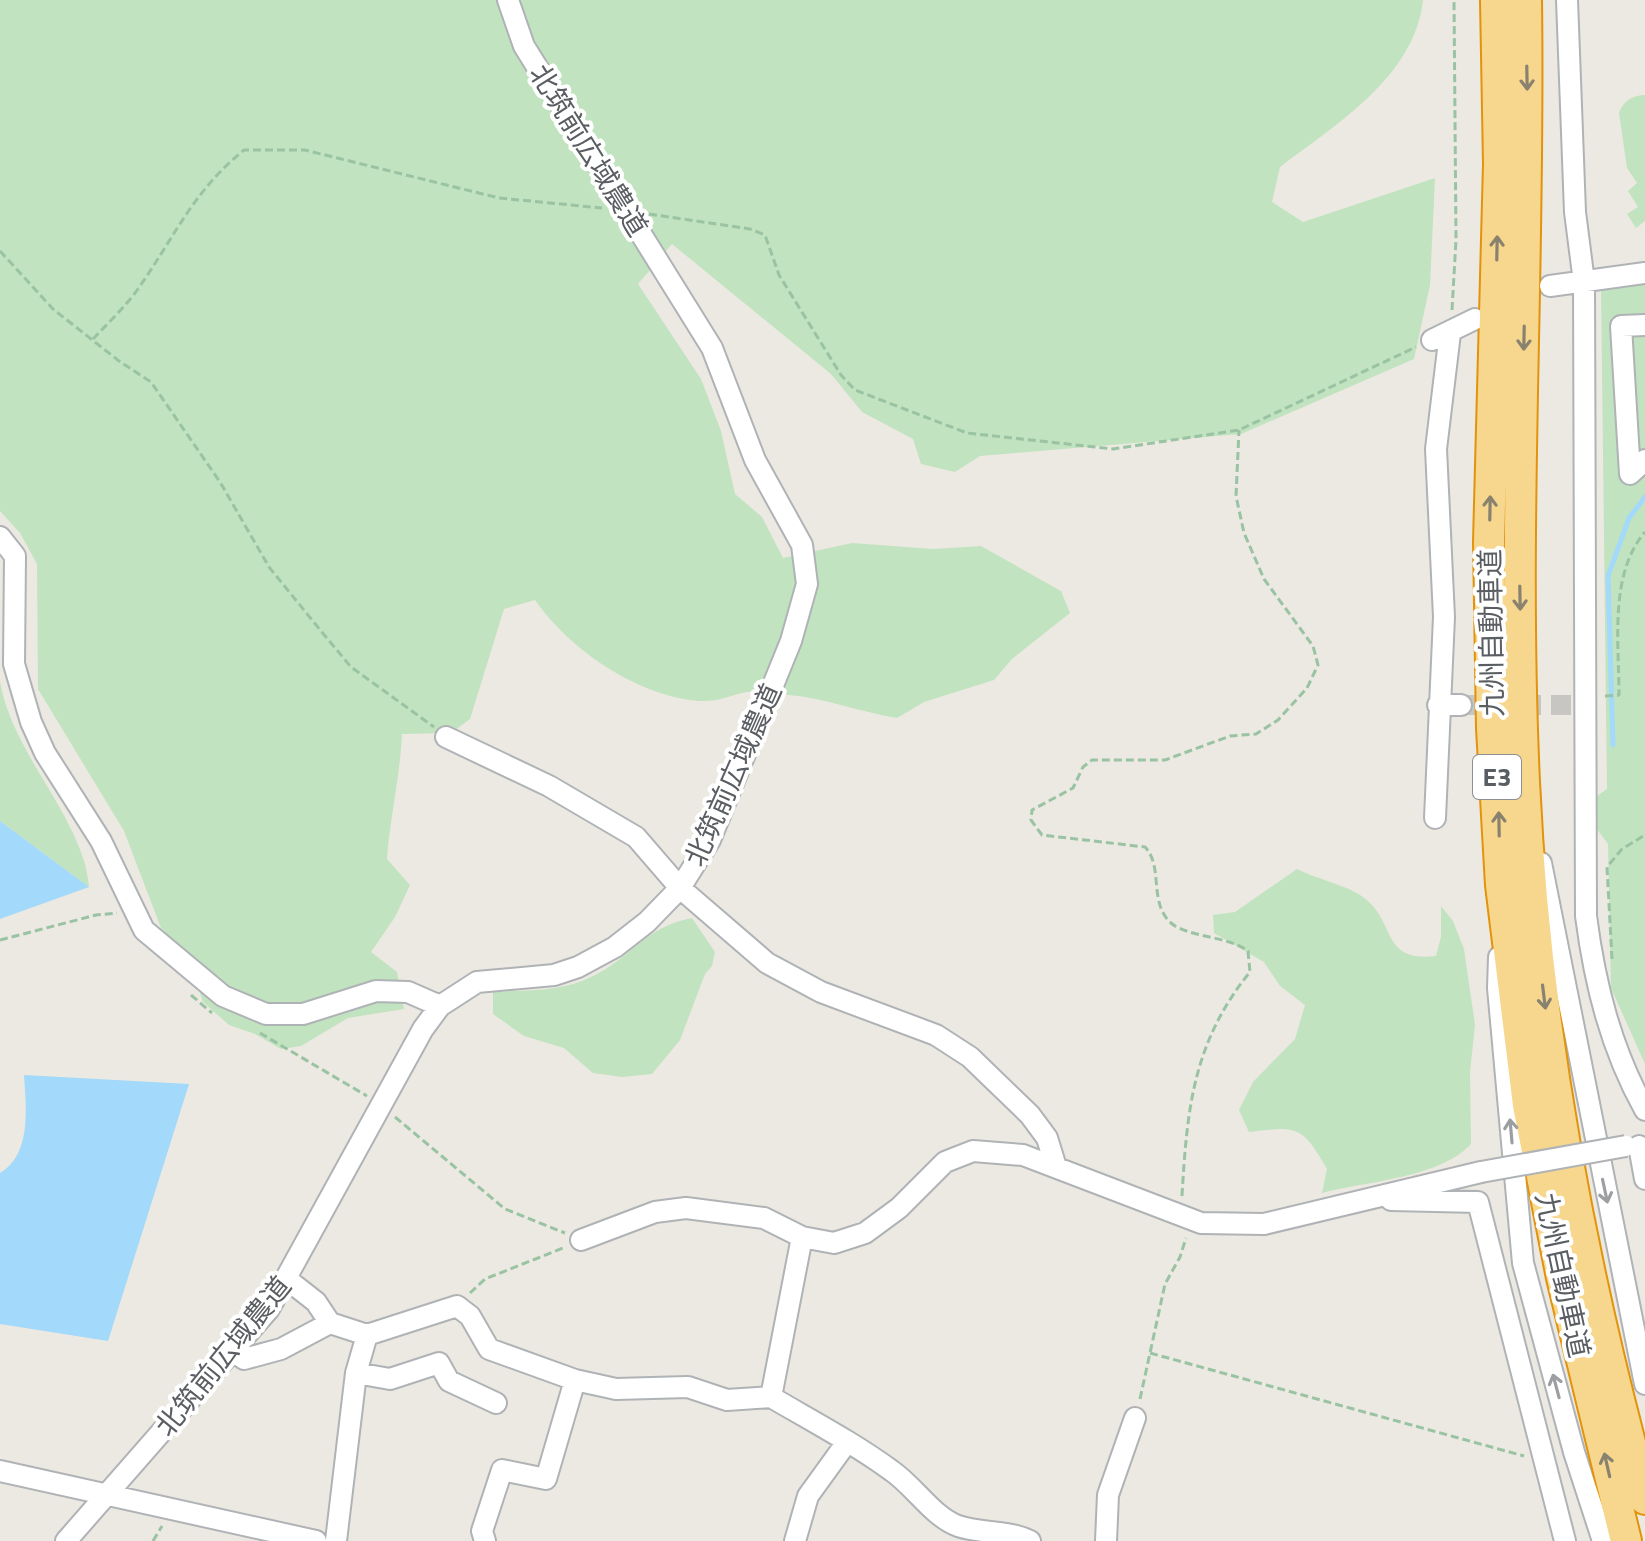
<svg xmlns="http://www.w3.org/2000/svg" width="1645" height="1541" viewBox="0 0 1645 1541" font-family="'Titillium Web','Noto Sans JP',sans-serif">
<rect width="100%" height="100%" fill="#ece9e2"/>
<!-- green -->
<path fill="#c1e3bf" d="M0 0H1423C1415 76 1337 124 1280 167L1272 202 1303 222 1435 178 1430 285 1414 359 1241 434 980 456 955 472 921 464 913 439 862 412 831 374 672 244 638 284 701 379 721 431 735 494 762 517 783 558 852 543 933 549 981 546 1061 591 1070 613 1012 659 994 680 924 702 897 718C861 712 824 698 789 695 776 694 758 690 746 692 727 696 720 702 698 701 636 695 570 650 535 600L504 609 470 719 451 733 402 734C400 777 390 817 387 859L410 885 395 917 371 952 397 972 404 1009 348 1018 301 1046 281 1049 255 1034 229 1025 203 1002 188 956 161 928 124 831 38 689 37 564 20 533 0 511Z
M1645 95V221L1636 228 1627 214 1638 207 1628 191 1637 183 1627 168 1619 113C1623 101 1633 95 1645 95Z
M1645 282V1064L1611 988 1608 844 1596 828 1597 796 1607 789 1601 286Z
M0 681C11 753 84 819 89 887L0 821Z
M1297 869C1315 878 1337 883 1355 892 1400 916 1376 963 1436 956L1441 937V906L1453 921 1464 949 1475 1025 1470 1072 1471 1144C1440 1178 1367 1181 1322 1193L1327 1169C1302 1125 1297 1126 1249 1132L1239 1110 1253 1082 1295 1039 1305 1005 1280 986 1264 962 1214 933 1213 915 1235 912Z
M692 918 715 952 712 966 705 974 680 1040 652 1074 622 1077 593 1073 564 1048 524 1036 493 1014V992C526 990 561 992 591 977 632 958 644 927 692 918Z"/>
<!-- water -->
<path fill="#a3d9fa" d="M0 821 89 887 0 919Z
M24 1075 189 1084 108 1341 0 1324V1173C32 1154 26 1107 24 1075Z"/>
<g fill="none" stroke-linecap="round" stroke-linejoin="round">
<!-- stream -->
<path stroke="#a3d9fa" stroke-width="5" d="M1613 745 1608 576 1629 518 1645 497"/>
<!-- minor-tunnel -->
<path stroke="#c8c6c2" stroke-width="20" stroke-dasharray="20 10" stroke-linecap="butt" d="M1461 705H1587"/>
<!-- minor casing -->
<g stroke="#afb3b6" stroke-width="24">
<path id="minor" d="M1567 0 1575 212 1584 282 1586 916C1595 985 1611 1049 1645 1110
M1550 286 1645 273
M1645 325 1621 326 1630 474 1645 460
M1432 340 1475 319
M0 537 15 556 14 664 31 722 45 753 101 841 144 930 223 996 266 1014H303L376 991 408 992 440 1006
M1438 705H1461
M446 737 549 786 636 837 680 888 767 963 821 992 936 1035 970 1057 1030 1115 1047 1138 1056 1167
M1435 818 1444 617 1436 449 1450 333
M1541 863 1645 1384
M1499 957 1498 988 1523 1263 1574 1452 1603 1541
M1639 1146 1645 1179
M1391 1200 1478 1202 1565 1541
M581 1240 655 1212 686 1208 764 1218 802 1237 834 1243 865 1233 899 1208 945 1162 973 1151 1023 1155 1201 1223 1264 1224 1481 1172
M288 1280 316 1302 330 1323
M233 1351 244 1359 281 1349 330 1323 367 1335
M356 1373 390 1379 439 1363 449 1381 496 1403
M771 1397C812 1421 854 1443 892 1471 915 1487 932 1516 958 1526 982 1534 1008 1530 1030 1541
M0 1471 316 1541
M66 1541 269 1309 423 1029 440 1006 477 982 554 975 578 967 615 947 647 922 680 888 710 840 791 641 807 584 802 545 755 460 712 348 524 46 508 0
M336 1541 356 1373 367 1335 457 1306 470 1316 489 1349 575 1380
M485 1541 482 1531 502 1470 546 1479 575 1380 616 1389 688 1387 727 1400 771 1397 802 1237
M795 1541 808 1496 847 1442
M1106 1541 1108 1495 1135 1418"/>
</g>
<!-- highway casing -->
<g stroke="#e2930c" stroke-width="34">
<path id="highway" d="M1496 0 1499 164 1489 542 1492 728 1501 885 1528 1105 1562 1278 1626 1541
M1526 0C1530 261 1512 521 1524 782 1535 1023 1581 1266 1645 1499"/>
</g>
<!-- path -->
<path stroke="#99c3a2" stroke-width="3" stroke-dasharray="8 4" stroke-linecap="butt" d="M649 214 750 229 765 235 779 275 841 375 855 390 967 433 1113 449 1239 430 1416 347
M0 251 53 309 119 361 151 382 220 482 269 567 321 631 351 667 434 727
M1452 310 1456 240 1454 0
M93 339C107 324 123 309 135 293 174 239 191 193 244 150H305L499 198 602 208
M1605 696 1619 695C1619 643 1609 574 1645 532
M0 940 96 915 117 913
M1612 959 1607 867 1622 849 1645 835
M191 995 212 1013
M260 1033 367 1096
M395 1117 505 1209 565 1233
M1182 1196C1187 1109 1193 1042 1250 972L1248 951C1228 936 1187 937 1171 923 1148 902 1164 867 1145 847L1042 835 1031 820 1032 810 1073 788 1083 767 1092 760H1165L1230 736 1256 734 1278 720 1307 688 1318 665 1313 646 1264 579 1244 533 1236 496 1239 430
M470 1293 485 1279 563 1248
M1150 1353 1524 1456
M1140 1399 1165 1284 1180 1257 1186 1238
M153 1541 162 1526"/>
<!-- minor -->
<use href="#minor" stroke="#fff" stroke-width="20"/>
<!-- highway -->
<use href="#highway" stroke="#f7d78e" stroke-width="30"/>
<!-- minor-bridge casing -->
<g stroke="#afb3b6" stroke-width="24" stroke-linecap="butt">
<path id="minor-bridge" d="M1481 1172 1626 1146"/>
</g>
<!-- minor-bridge -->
<use href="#minor-bridge" stroke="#fff" stroke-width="20"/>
</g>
<!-- one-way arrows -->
<defs><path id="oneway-shaft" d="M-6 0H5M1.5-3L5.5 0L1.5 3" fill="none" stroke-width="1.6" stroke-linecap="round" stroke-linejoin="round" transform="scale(2)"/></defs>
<g stroke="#89826f">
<use href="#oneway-shaft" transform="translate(1527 78) rotate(89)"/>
<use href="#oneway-shaft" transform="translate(1497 248) rotate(-89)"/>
<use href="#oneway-shaft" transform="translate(1524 338) rotate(91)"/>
<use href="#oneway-shaft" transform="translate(1490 508) rotate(-89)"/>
<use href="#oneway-shaft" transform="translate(1520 598) rotate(89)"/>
<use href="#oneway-shaft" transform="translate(1499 824) rotate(-91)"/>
<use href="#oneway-shaft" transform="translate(1544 997) rotate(83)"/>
<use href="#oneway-shaft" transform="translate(1607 1465) rotate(-103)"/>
</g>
<g stroke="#9c9ea1">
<use href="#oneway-shaft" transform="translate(1511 1131) rotate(-95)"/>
<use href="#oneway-shaft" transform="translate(1605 1191) rotate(78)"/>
<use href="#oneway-shaft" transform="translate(1556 1386) rotate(-105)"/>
</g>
<g text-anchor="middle" stroke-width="8" stroke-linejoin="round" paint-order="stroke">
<!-- shield labels -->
<rect fill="#fff" stroke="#8c8e91" stroke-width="2" x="1473" y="755" width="48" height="44" rx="6"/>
<g font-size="26" font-weight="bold" fill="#5a5e62">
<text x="1497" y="786">E3</text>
</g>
<!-- street labels -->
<g font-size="28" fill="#5a5e62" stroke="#fff">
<text transform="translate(589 150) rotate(58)" y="10">北筑前広域農道</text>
<text transform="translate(1491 633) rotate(-91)" y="10">九州自動車道</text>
<text transform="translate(733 775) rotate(-66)" y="10">北筑前広域農道</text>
<text transform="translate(1563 1275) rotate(78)" y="10">九州自動車道</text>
<text transform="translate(223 1356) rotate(-51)" y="10">北筑前広域農道</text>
</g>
</g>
</svg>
